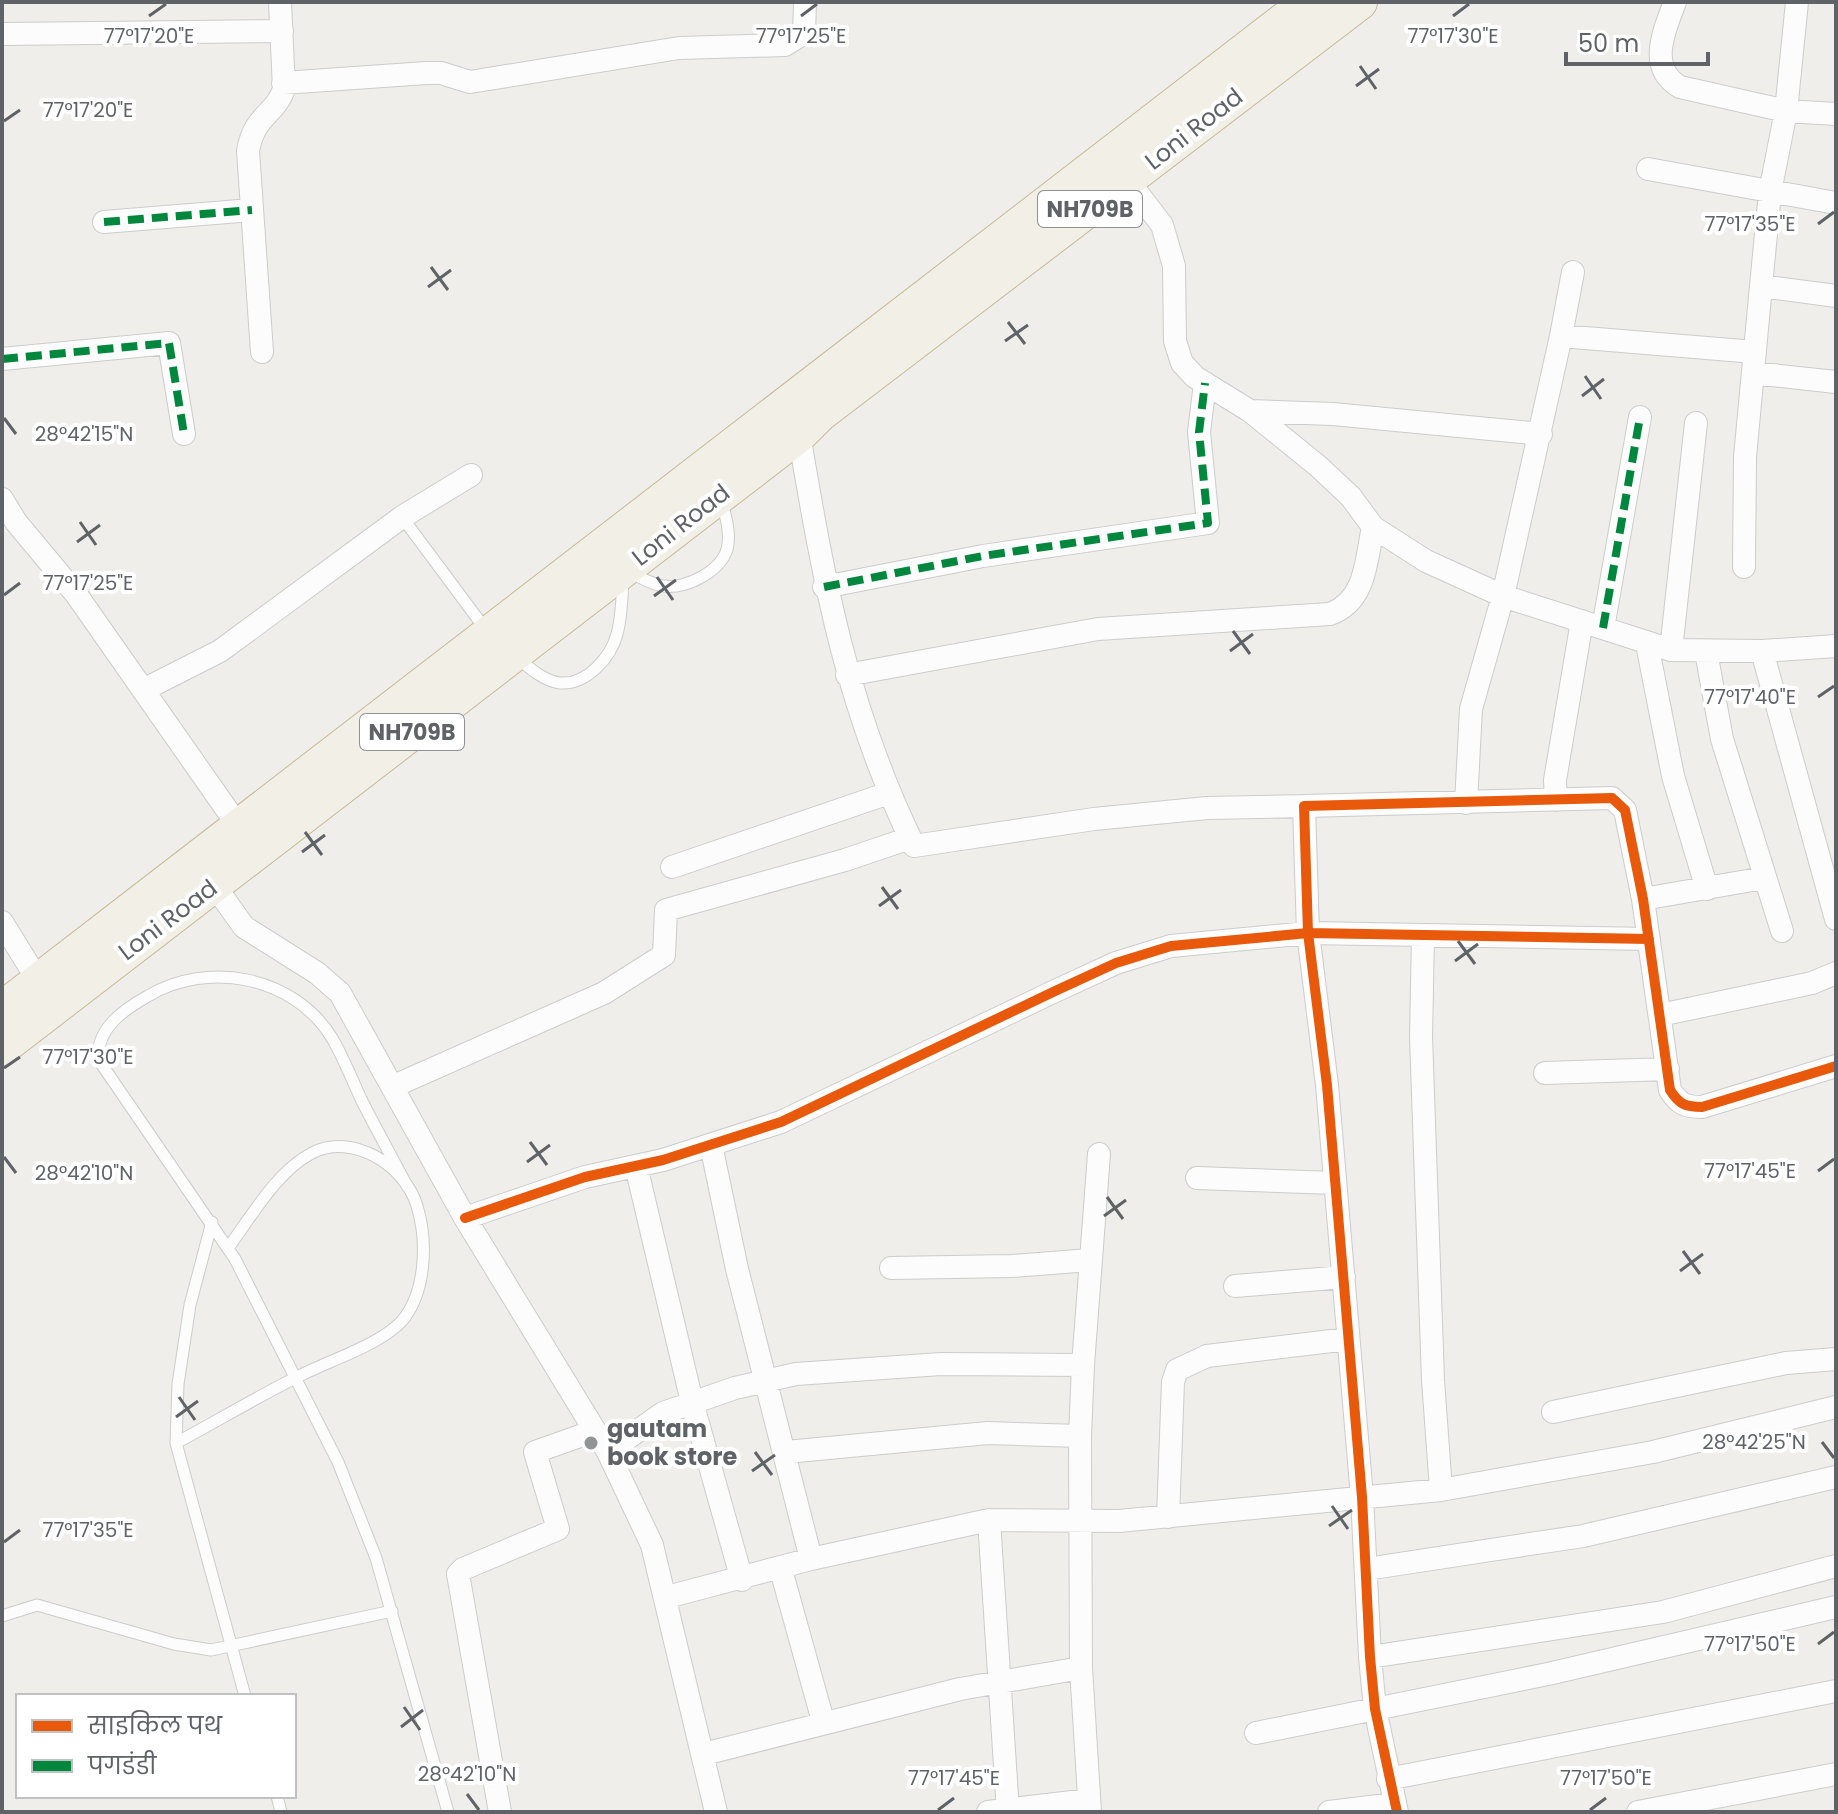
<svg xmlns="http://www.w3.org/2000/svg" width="1838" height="1814" viewBox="0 0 1838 1814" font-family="Poppins,'Noto Sans Devanagari',sans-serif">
<rect width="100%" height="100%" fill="#efeeea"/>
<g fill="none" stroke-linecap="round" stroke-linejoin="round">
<!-- service casing -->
<g stroke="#cbcccc" stroke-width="13">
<path id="service" d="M402 517 486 630
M628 572C639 576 652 585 664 586 686 590 726 569 728 544 730 529 725 514 721 500
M518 658C529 668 544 681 560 683 587 685 611 657 617 634 622 616 622 596 623 578
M407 1186C392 1157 376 1129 361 1099 352 1079 343 1057 332 1038 294 976 208 960 148 996 123 1010 97 1028 98 1059L235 1259 338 1462 376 1558 448 1812
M212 1222 190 1305 178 1384 176 1443 245 1696
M176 1443C217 1421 257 1397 299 1376 328 1361 379 1345 401 1322 426 1294 428 1242 417 1206 405 1165 352 1132 312 1153 277 1171 251 1217 228 1248
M2 1616 37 1605 174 1644 211 1650 392 1611
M277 1796 281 1812"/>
</g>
<!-- minor casing -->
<g stroke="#cbcccc" stroke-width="24">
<path id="minor" d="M1675 2C1664 31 1647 68 1680 87L1786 111 1836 114
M2 34 282 31
M283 83 426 73H441L470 82 679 48 785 45 804 33 805 2
M1119 169 1162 225 1174 266 1175 341 1182 363 1195 377 1250 411 1318 466 1351 497 1373 527 1426 561 1503 596 1671 650 1762 651 1836 646
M1648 169 1836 203
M104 222 252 210
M1761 286 1836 296
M1561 336 1573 272
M262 352 248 151C254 115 275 115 284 89L280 2
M2 359 169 343 184 434
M1753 373 1836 382
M1250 411 1333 414 1541 434
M799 434C824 583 847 709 914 846L1094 819 1207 808 1304 806
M2 499 16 522 76 594 239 827
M1744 567 1745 457 1761 286 1770 192 1786 111 1797 2
M824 587 983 556 1208 523 1199 432 1205 383
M1603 628 1640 417
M1647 644 1673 776 1707 889
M1671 650 1696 423
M1762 651 1836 919
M1706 652 1722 739 1782 931
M847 675 1098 629 1330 614C1366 601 1366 561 1373 527
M143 690 220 651 402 517 471 475
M1556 800 1555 780 1582 621
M1466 803 1471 709 1503 596 1561 336 1755 352
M672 867 889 793
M214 885 244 927 317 973 340 993 465 1218 608 1452 652 1545 716 1812
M1643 899 1764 878
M2 922 39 982
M1423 935 1421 1037 1433 1380 1441 1490
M1660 1015 1812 983 1836 973
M1545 1073 1668 1069
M394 1086 604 993 664 955 666 910 845 860 910 838
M711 1145 737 1269 811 1559
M636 1166 692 1402 742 1580
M1197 1178 1335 1183
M465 1218 585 1177 663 1160 781 1122 1053 992 1116 963 1171 946 1308 933 1649 939
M891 1268 1012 1266 1090 1260
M1235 1286 1344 1277
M1553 1412 1786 1363 1836 1359
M1080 1436 1083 1365
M608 1452 663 1413 735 1388 796 1374 941 1364 1083 1365 1099 1154
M786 1452 988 1433 1080 1436 1081 1668
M1168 1517 1173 1382 1177 1370 1207 1356 1348 1339
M989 1520 1008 1812
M1366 1569 1583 1536 1836 1477
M781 1570 823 1721
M667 1597 811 1559 989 1520 1119 1521 1441 1490 1653 1452 1836 1407
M1370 1657 1663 1612 1836 1566
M1256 1733 1548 1674 1836 1607
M704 1754 960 1689 1081 1668 1090 1812
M1388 1779 1836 1691
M500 1812 458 1574 463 1569 558 1529 535 1452 594 1431
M988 1812 1089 1800
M1329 1812 1395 1804
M1397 1812 1375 1709 1370 1657 1362 1497 1327 1085 1308 933 1304 806 1612 798 1625 810 1643 899 1670 1090C1679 1104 1685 1107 1702 1107L1836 1066
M1638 1812 1836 1774"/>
</g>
<!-- trunk casing -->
<g stroke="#c8b996" stroke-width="38">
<path id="trunk" d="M2 1010 1309 2
M2 1047 799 434 819 414 1359 2"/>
</g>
<!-- service -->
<use href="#service" stroke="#fdfcfc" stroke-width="11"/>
<!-- minor -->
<use href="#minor" stroke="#fdfcfc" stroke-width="22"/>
<!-- trunk -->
<use href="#trunk" stroke="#f2f0e6" stroke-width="36"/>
<!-- quiet -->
<path stroke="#00873e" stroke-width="8" stroke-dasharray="16 8" stroke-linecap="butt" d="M104 222 252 210
M2 359 169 343 184 434
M824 587 983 556 1208 523 1199 432 1205 383
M1603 628 1640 417"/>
<!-- cycleway casing -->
<g stroke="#fff" stroke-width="15">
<path id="cycleway" d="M465 1218 585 1177 663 1160 781 1122 1053 992 1116 963 1171 946 1308 933 1649 939
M1397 1812 1375 1709 1370 1657 1362 1497 1327 1085 1308 933 1304 806 1612 798 1625 810 1643 899 1670 1090C1679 1104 1685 1107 1702 1107L1836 1066"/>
</g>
<!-- cycleway -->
<use href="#cycleway" stroke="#e8590c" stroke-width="10"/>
</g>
<!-- ticks -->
<path fill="none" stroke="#5f6368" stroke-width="3" d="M149 16 166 4M801 16 817 4M1453 16 1469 4M1360 66 1376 89M1356 86 1379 69M4 121 20 110M1818 224 1834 212M431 267 448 290M428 287 451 270M1008 322 1025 344M1005 341 1028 325M1585 376 1601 399M1582 396 1604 379M4 418 16 434M80 522 96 545M77 542 100 525M657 577 673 600M4 595 20 583M654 596 676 580M1233 631 1250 654M1230 651 1253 634M1818 697 1834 686M305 832 322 855M302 852 325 835M882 887 898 909M879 906 901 890M1458 941 1475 964M1455 961 1478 944M4 1068 20 1057M530 1142 547 1165M4 1157 16 1173M527 1162 550 1145M1818 1171 1834 1159M1107 1197 1123 1219M1104 1216 1126 1200M1683 1251 1700 1274M1680 1271 1703 1254M179 1397 195 1420M176 1417 198 1401M1822 1442 1834 1458M755 1452 772 1475M752 1471 775 1455M1332 1506 1348 1529M1329 1526 1352 1510M4 1542 20 1530M1818 1644 1834 1632M404 1707 420 1730M401 1727 423 1710M467 1794 479 1810M938 1810 954 1798M1590 1810 1606 1798"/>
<!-- markers -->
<circle fill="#919496" stroke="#fff" stroke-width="3" cx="591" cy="1443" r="8"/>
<g text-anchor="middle" stroke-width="8" stroke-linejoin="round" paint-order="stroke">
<!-- shield labels -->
<g fill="#fff" stroke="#8f9295" stroke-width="2">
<rect x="1038" y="191" width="104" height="36" rx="6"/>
<rect x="360" y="714" width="104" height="36" rx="6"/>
</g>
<g font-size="22" font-weight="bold" fill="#5f6368">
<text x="1090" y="217">NH709B</text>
<text x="412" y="740">NH709B</text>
</g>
<!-- street labels -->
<g font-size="24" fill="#5f6368" stroke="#fff">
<text transform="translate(1194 129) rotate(-38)" y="8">Loni Road</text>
<text transform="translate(681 525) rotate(-38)" y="8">Loni Road</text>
<text transform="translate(168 920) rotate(-37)" y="8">Loni Road</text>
</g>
<!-- poi labels -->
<g font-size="24" font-weight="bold" fill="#5f6368" stroke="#fff" text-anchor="start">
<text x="607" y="1437">gautam<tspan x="607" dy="28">book store</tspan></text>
</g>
</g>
<g font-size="20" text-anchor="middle" fill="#5f6368" stroke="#fff" stroke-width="8" stroke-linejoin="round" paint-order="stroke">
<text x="149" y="43">77°17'20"E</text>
<text x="801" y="43">77°17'25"E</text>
<text x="1453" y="43">77°17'30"E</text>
<text x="88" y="117">77°17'20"E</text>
<text x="1750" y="231">77°17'35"E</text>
<text x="84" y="441">28°42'15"N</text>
<text x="88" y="590">77°17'25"E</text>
<text x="1750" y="704">77°17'40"E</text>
<text x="88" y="1064">77°17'30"E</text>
<text x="1750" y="1178">77°17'45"E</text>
<text x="84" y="1180">28°42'10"N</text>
<text x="1754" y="1449">28°42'25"N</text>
<text x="88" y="1537">77°17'35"E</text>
<text x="1750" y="1651">77°17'50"E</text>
<text x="467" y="1781">28°42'10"N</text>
<text x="954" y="1785">77°17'45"E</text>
<text x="1606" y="1785">77°17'50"E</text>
</g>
<!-- border -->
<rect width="1838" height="1814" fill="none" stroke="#5f6368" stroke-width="8"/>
<!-- legend -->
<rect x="16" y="1694" width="280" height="104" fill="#ffffff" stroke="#bfc1c3" stroke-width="2"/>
<rect x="32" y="1720" width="40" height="12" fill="#e8590c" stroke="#bfc1c3" stroke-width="2"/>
<text x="88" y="1734" font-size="24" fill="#5f6368">साइकिल पथ</text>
<rect x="32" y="1760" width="40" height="12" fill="#00873e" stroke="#bfc1c3" stroke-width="2"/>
<text x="88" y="1774" font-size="24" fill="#5f6368">पगडंडी</text>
<!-- scale -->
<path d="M1566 52v12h142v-12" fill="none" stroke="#5f6368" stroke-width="4"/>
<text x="1578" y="52" font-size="24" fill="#5f6368" stroke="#ffffff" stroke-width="6" paint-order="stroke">50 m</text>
</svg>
